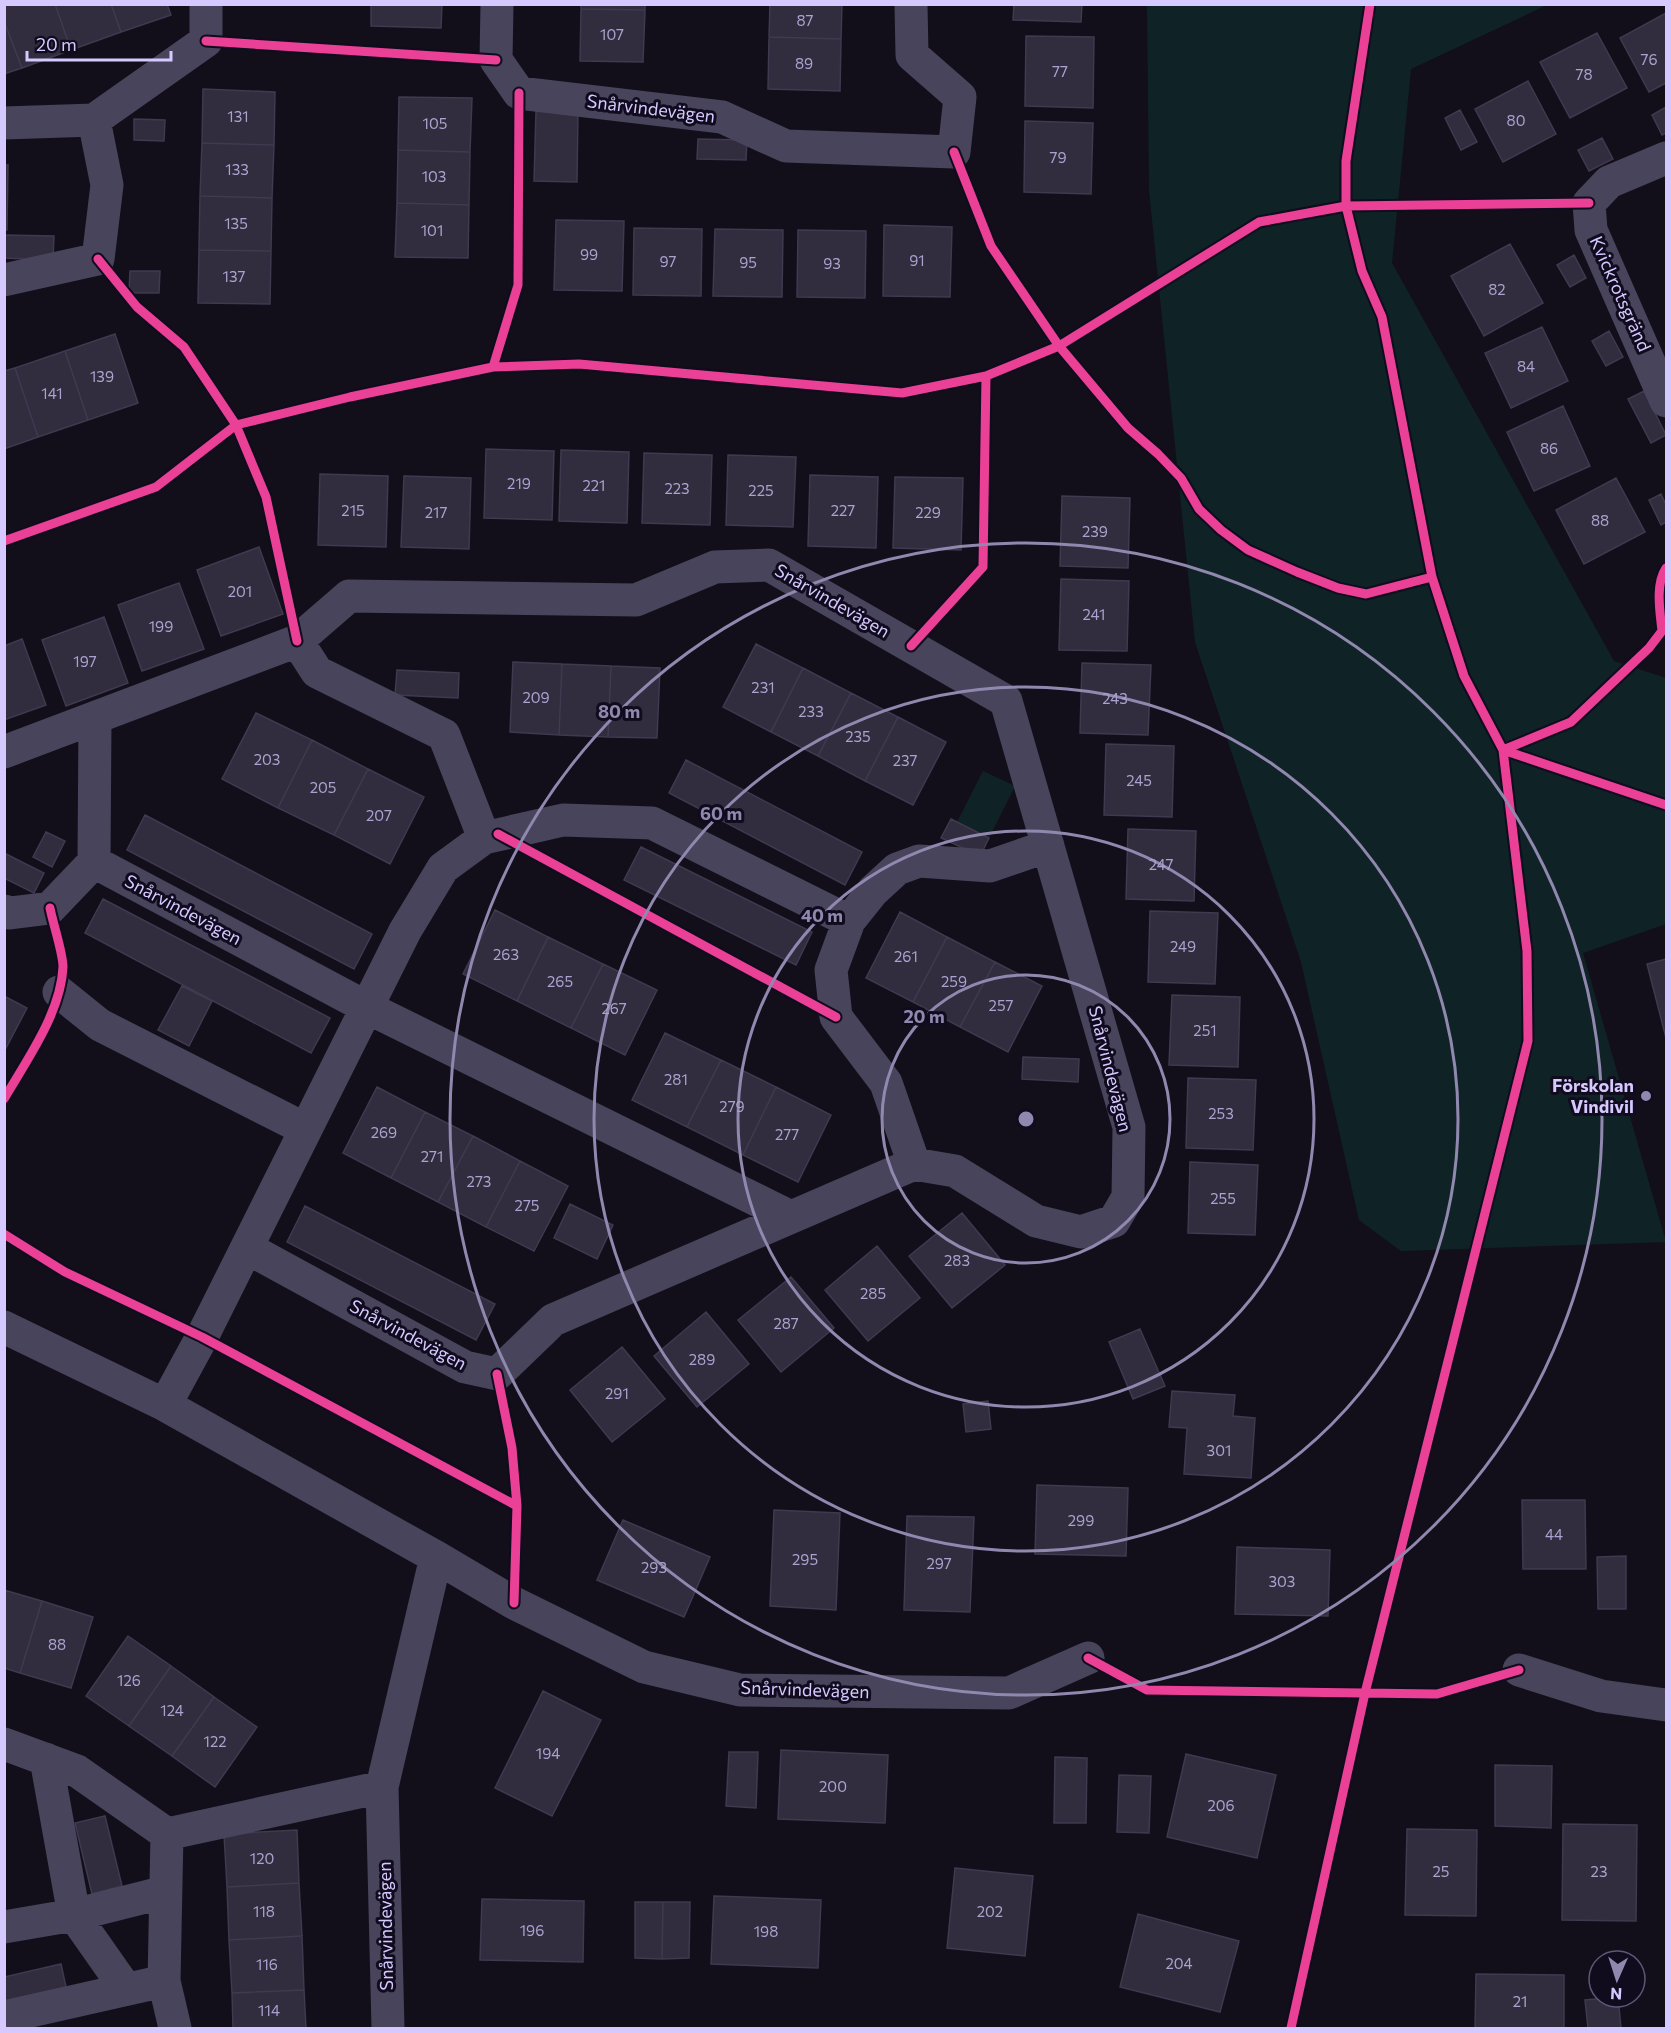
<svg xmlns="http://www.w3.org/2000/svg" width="1671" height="2033" viewBox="0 0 1671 2033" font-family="Commissioner,sans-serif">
<rect width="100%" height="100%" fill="#120f1a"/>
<!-- green -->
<path fill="#0f2326" d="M1147 5H1547L1411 69 1392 263 1614 661 1666 678V924L1583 953 1666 1242 1401 1251 1359 1220 1301 962 1195 642 1149 190Z
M983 771 1015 786 989 838 957 822Z"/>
<!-- building -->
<path fill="#312c3e" stroke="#403950" stroke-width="1.5" d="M4 4H55L71 50 22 68 4 21Z
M55 4H111L121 32 71 50Z
M111 4H167L171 15 121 32Z
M371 4H442L441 28 371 26Z
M581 4H645V10L581 9Z
M770 4H842L841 39 769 37Z
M1014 4H1082L1081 22 1013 20Z
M581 9 645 10 643 62 580 61Z
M1666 13V83L1649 92 1620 38Z
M4 21 22 68 4 74Z
M1597 33 1627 88 1570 118 1540 62Z
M1026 36 1094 37 1093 108 1025 106Z
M769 37 841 39 840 91 768 89Z
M1528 81 1556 134 1503 162 1475 109Z
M203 89 275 92 274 145 202 143Z
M399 97 472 98 470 152 398 150Z
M1666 107V133L1662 135 1652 115Z
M1460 110 1477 142 1461 150 1445 118Z
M536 111 578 112 577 182 534 181Z
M134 119 165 120 164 141 134 140Z
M1025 121 1093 123 1091 194 1024 192Z
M1602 138 1613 159 1589 171 1578 150Z
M698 139 747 140 746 160 697 159Z
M202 143 274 145 272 198 200 196Z
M398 150 470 152 469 205 397 203Z
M4 165H8L7 230H4Z
M200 196 272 198 271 251 199 250Z
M397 203 469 205 468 258 395 257Z
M556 220 624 221 622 291 554 290Z
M884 225 952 227 950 297 883 296Z
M634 228 702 229 701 296 633 295Z
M715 229 783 230 782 297 713 296Z
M798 230 866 231 865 298 797 297Z
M4 235 54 236 53 260 4 258Z
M1510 244 1543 303 1484 336 1451 276Z
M199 250 271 251 270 304 198 303Z
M1574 255 1586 278 1570 287 1557 265Z
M130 271H160L159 293H129Z
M1542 327 1568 381 1511 408 1485 353Z
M1609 331 1623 357 1606 366 1592 341Z
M115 334 138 403 88 420 65 351Z
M65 351 88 420 38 437 15 368Z
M15 368 38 437 4 449V371Z
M1644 391 1666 435 1651 443 1628 399Z
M1563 406 1590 466 1534 491 1507 432Z
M486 449 554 451 552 520 484 518Z
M561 450 629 452 627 523 559 521Z
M644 453 712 455 710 525 642 523Z
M728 455 796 457 793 527 726 525Z
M320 474 388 476 386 547 318 545Z
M810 475 878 477 876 548 808 546Z
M404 476 471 478 469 549 401 547Z
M895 477 963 478 961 550 893 548Z
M1616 478 1645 532 1584 564 1556 510Z
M1661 494 1666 505V522L1661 525 1649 500Z
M1062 496 1130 498 1128 568 1060 566Z
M259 547 283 614 221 636 197 570Z
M1061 579 1129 581 1127 651 1059 650Z
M179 583 204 649 142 671 118 605Z
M104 617 128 683 66 706 42 640Z
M22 639 46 705 4 720V646Z
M756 644 803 668 771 732 723 707Z
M513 662 562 664 559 735 510 732Z
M1082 663 1151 665 1148 735 1080 733Z
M562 664 611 666 608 737 559 735Z
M611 666 660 668 657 738 608 737Z
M803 668 851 693 818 756 771 732Z
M397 670 459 673 458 698 395 695Z
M851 693 898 717 865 781 818 756Z
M256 713 312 740 278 808 222 779Z
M898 717 946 742 913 805 865 781Z
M312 740 368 769 334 835 278 808Z
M1106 744 1174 746 1172 817 1104 815Z
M686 760 862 852 845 885 669 793Z
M368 769 424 797 390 864 334 835Z
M145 815 372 934 354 969 127 850Z
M951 819 989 838 980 856 941 838Z
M1128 829 1196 831 1194 901 1126 899Z
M46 832 65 841 52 867 33 857Z
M641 847 812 932 796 965 624 880Z
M4 853 44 873 34 893 4 878Z
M103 899 330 1018 311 1053 85 933Z
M495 910 548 937 517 1001 463 974Z
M1150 911 1218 913 1215 984 1148 982Z
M900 912 947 937 913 1002 866 978Z
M548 937 603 964 571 1028 517 1001Z
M947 937 995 962 960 1027 913 1002Z
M1666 959V1038L1647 964Z
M995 962 1042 986 1008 1052 960 1027Z
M603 964 657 990 625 1055 571 1028Z
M182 986 212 1001 189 1046 158 1030Z
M1172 995 1240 997 1238 1067 1169 1065Z
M4 996 27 1008 4 1052Z
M665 1033 721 1060 687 1127 632 1100Z
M1023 1057 1079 1059 1078 1082 1022 1079Z
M721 1060 776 1087 743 1155 687 1127Z
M1188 1078 1256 1080 1253 1150 1186 1148Z
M377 1087 425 1112 391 1178 343 1153Z
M776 1087 831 1115 798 1182 743 1155Z
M425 1112 473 1136 438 1202 391 1178Z
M473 1136 520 1161 486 1227 438 1202Z
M520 1161 568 1186 534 1251 486 1227Z
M1190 1162 1258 1165 1255 1235 1188 1233Z
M570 1204 613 1225 597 1259 554 1238Z
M305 1206 495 1304 476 1340 287 1242Z
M962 1213 1005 1265 952 1308 909 1256Z
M877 1246 920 1298 868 1341 825 1290Z
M791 1277 834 1328 781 1372 738 1320Z
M706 1312 749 1364 697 1407 654 1356Z
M1140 1329 1165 1386 1133 1399 1109 1342Z
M622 1347 665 1399 612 1442 570 1390Z
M1172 1391 1235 1395 1233 1416 1255 1418 1251 1478 1184 1474 1187 1428 1169 1427Z
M988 1401 991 1429 966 1432 963 1404Z
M1037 1485 1128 1488 1126 1556 1035 1554Z
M1522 1500H1585L1586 1569H1523Z
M774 1510 840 1513 836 1610 770 1606Z
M907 1516 974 1517 970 1612 904 1610Z
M623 1520 710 1557 684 1617 597 1580Z
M1237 1547 1330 1550 1328 1616 1235 1614Z
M1626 1556V1609H1598L1597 1557Z
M4 1590 42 1601 20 1673 4 1668Z
M42 1601 93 1617 71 1688 20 1673Z
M128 1636 171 1666 129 1726 86 1696Z
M171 1666 214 1697 172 1756 129 1726Z
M543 1691 601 1720 552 1816 495 1788Z
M214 1697 257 1727 215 1787 172 1756Z
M781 1750 888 1755 885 1823 778 1819Z
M729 1752H758L756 1808 726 1806Z
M1186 1754 1276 1775 1257 1858 1167 1837Z
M1055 1757 1087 1758 1086 1823H1054Z
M1495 1765 1552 1766 1551 1828 1495 1826Z
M1119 1775 1151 1776 1149 1833 1117 1832Z
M105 1816 122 1886 92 1894 75 1823Z
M1563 1824 1637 1825 1636 1921 1562 1920Z
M1407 1829 1477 1830 1476 1916 1405 1915Z
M297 1830 299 1883 227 1887 224 1834Z
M955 1868 1033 1876 1025 1956 947 1948Z
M299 1883 302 1936 229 1940 227 1887Z
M714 1896 821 1900 818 1968 711 1964Z
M482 1899 584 1901 583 1962 480 1960Z
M635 1902H663L662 1959 635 1958Z
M663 1902H690L689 1958 662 1959Z
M1138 1914 1239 1941 1220 2012 1120 1987Z
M302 1936 304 1990 232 1993 229 1940Z
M61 1964 66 1987 4 2001V1977Z
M1476 1974 1564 1975V2028H1475Z
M304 1990 306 2028H233L232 1993Z
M1618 1997 1621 2028H1588L1585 2000Z"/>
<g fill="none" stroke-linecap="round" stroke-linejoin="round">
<!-- minor -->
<path stroke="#48445b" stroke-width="33" d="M497 4 496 60 519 93 722 117 786 146 954 152 960 97 912 55 911 4
M4 123 94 120 206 41V4
M1666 158 1609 182 1589 203 1591 230 1666 401
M4 280 98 259 107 185 94 120
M297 641 317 672 444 735 484 838
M4 752 297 641 349 596 636 600 715 567 769 565 1006 701 1129 1127 1128 1197 1114 1221 1081 1232 1036 1221 955 1171 914 1164 553 1320 497 1374 465 1367 247 1248
M94 862 368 1008 791 1217
M4 911 10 913 50 908 94 862 95 718
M59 992 100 1025 305 1129
M914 1164 886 1083 836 1017 831 970 849 921 873 891 897 869 919 861 990 866 1048 846
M4 1327 165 1405 436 1557 514 1603 644 1667 740 1690 1009 1693 1088 1658
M165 1405 202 1337 405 931 443 868 484 838 563 820 652 823 849 921
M1519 1670 1601 1696 1666 1705
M4 1744 77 1771 167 1834 164 1981
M46 1759 74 1915 126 1989
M167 1834 382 1787
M4 1927 74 1915 165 1892
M4 2017 164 1981 175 2028
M388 2028 382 1787 436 1557"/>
<!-- cycleway casing -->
<g stroke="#110b1e" stroke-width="13">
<path id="cycleway" d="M206 41 496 60
M954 152 991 246 1059 346 1128 428 1158 454 1181 478 1199 509 1221 530 1248 550 1297 572 1338 588 1366 594 1432 577
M98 259 137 307 184 347 236 425 266 497 297 641
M493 367 518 285 519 93
M4 541 156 487 236 425 350 397 493 367 579 364 902 393 986 376 1059 346 1259 222 1346 206 1589 203
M911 646 983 567 986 376
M1503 750 1571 722 1649 648 1662 631C1660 612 1655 584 1666 568
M1503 750 1666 805
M498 834 836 1017
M4 1099C26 1061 61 1013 63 967 63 953 53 924 50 908
M4 1234 65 1272 202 1337 517 1506 514 1603
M497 1374 512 1448 517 1506
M1088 1658 1147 1690 1437 1694 1519 1670
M1291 2028 1365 1693 1528 1041 1527 951 1503 750 1464 676 1432 577 1382 317 1362 271 1346 206V161L1370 4"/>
</g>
<!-- cycleway -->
<use href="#cycleway" stroke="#ea4096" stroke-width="9"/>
</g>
<!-- distance rings -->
<g fill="none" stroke="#9188af" stroke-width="3">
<circle cx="1026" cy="1119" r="144"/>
<circle cx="1026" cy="1119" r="288"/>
<circle cx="1026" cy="1119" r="432"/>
<circle cx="1026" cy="1119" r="576"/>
</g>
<!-- markers -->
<circle fill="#9188af" stroke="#110b1e" stroke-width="2" cx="1646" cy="1096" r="6"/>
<g text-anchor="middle" stroke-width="6" stroke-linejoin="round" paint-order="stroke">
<!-- number labels -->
<g font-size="15" fill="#aca2cf">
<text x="805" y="26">87</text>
<text x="612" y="40">107</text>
<text x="1649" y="65">76</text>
<text x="804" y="69">89</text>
<text x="1060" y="77">77</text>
<text x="1584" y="80">78</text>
<text x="238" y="122">131</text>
<text x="1516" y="126">80</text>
<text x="435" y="129">105</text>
<text x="1058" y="163">79</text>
<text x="237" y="175">133</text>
<text x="434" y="182">103</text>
<text x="236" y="229">135</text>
<text x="432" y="236">101</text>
<text x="589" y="260">99</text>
<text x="917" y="266">91</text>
<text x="668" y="267">97</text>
<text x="748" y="268">95</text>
<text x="832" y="269">93</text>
<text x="234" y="282">137</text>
<text x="1497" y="295">82</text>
<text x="1526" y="372">84</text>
<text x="102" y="382">139</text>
<text x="52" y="399">141</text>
<text x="1549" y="454">86</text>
<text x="519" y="489">219</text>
<text x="594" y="491">221</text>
<text x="677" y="494">223</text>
<text x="761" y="496">225</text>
<text x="353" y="516">215</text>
<text x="843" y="516">227</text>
<text x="436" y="518">217</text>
<text x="928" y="518">229</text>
<text x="1600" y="526">88</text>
<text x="1095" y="537">239</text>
<text x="240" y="597">201</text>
<text x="1094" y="620">241</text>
<text x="161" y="632">199</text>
<text x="85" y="667">197</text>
<text x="763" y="693">231</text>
<text x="536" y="703">209</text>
<text x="1115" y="704">243</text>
<text x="811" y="717">233</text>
<text x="858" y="742">235</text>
<text x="267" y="765">203</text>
<text x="905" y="766">237</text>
<text x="1139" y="786">245</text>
<text x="323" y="793">205</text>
<text x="379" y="821">207</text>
<text x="1161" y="870">247</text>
<text x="1183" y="952">249</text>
<text x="506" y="960">263</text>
<text x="906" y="962">261</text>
<text x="560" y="987">265</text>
<text x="954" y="987">259</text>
<text x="1001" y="1011">257</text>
<text x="614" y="1014">267</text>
<text x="1205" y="1036">251</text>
<text x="676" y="1085">281</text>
<text x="732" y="1112">279</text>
<text x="1221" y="1119">253</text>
<text x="384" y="1138">269</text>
<text x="787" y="1140">277</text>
<text x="432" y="1162">271</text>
<text x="479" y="1187">273</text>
<text x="1223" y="1204">255</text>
<text x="527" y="1211">275</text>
<text x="957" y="1266">283</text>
<text x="873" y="1299">285</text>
<text x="786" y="1329">287</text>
<text x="702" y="1365">289</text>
<text x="617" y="1399">291</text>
<text x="1219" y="1456">301</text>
<text x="1081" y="1526">299</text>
<text x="1554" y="1540">44</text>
<text x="805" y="1565">295</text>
<text x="939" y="1569">297</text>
<text x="654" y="1573">293</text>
<text x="1282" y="1587">303</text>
<text x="57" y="1650">88</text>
<text x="129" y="1686">126</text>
<text x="172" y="1716">124</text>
<text x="215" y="1747">122</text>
<text x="548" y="1759">194</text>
<text x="833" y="1792">200</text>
<text x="1221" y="1811">206</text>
<text x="262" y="1864">120</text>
<text x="1441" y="1877">25</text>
<text x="1599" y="1877">23</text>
<text x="264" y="1917">118</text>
<text x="990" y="1917">202</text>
<text x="532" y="1936">196</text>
<text x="766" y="1937">198</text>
<text x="1179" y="1969">204</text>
<text x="267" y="1970">116</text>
<text x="1520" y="2007">21</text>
<text x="269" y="2016">114</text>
</g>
<!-- street labels -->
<g font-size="18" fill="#d5c9ff" stroke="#110b1e">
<text transform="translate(651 109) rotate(7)" y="6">Snårvindevägen</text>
<text transform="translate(1620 294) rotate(66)" y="6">Kvickrotsgränd</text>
<text transform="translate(832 601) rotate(30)" y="6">Snårvindevägen</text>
<text transform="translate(183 910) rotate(28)" y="6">Snårvindevägen</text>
<text transform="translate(1110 1069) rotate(76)" y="6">Snårvindevägen</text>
<text transform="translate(408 1335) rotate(28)" y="6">Snårvindevägen</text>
<text transform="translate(805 1690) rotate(2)" y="6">Snårvindevägen</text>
<text transform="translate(386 1926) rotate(-91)" y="6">Snårvindevägen</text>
</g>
<!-- poi labels -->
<g font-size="18" font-weight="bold" fill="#d5c9ff" stroke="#110b1e" text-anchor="end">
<text x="1634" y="1092">Förskolan<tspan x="1634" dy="21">Vindivil</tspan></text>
</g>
</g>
<circle cx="1026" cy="1119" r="9" fill="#9188af" stroke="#110b1e" stroke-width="3"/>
<g font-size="18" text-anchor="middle" font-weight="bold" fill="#9188af" stroke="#110b1e" stroke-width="6" stroke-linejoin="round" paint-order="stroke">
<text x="619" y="718">80 m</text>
<text x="721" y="820">60 m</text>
<text x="822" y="922">40 m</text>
<text x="924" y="1023">20 m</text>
</g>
<!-- border -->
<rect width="1671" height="2033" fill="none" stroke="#d5c9ff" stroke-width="12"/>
<!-- north arrow -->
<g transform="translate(1617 1979) rotate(183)"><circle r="28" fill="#110b1e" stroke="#5f5778" stroke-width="1.5"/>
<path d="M0-4.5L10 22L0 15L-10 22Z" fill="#9188af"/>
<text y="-9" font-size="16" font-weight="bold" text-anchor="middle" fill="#d5c9ff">N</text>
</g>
<!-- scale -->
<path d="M27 51v9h144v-9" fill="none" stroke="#d5c9ff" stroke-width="3"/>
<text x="36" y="51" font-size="18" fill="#d5c9ff" stroke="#110b1e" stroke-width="4.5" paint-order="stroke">20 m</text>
</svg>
